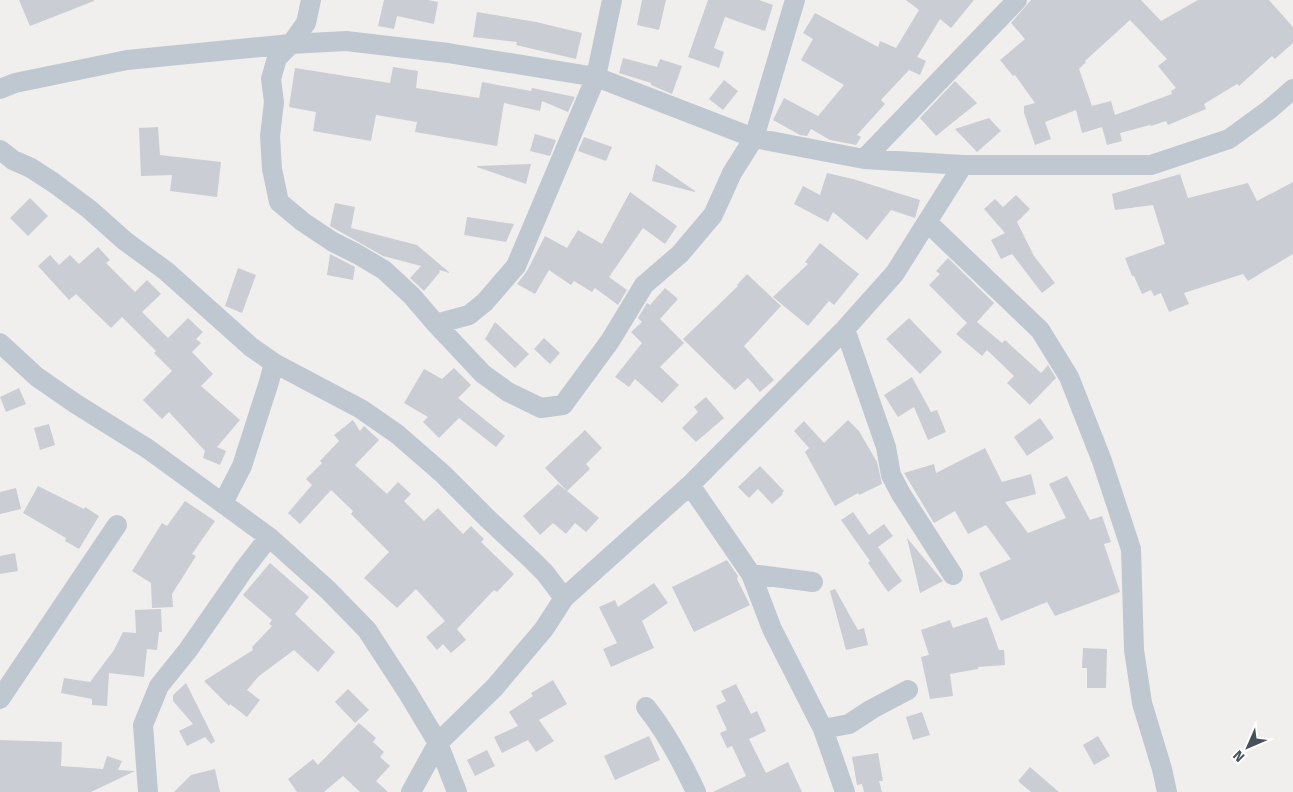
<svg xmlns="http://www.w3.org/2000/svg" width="1293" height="792" viewBox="0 0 1293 792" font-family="'Fira Sans',sans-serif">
<rect width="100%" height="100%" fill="#f1efee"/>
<!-- building -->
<path fill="#cacdd4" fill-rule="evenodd" d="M19 0H94V1L30 26Z
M384 0H428L438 2 434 24 397 16 394 29 378 26Z
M642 0H666L659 30 637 25Z
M708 0H759L773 5 765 31 725 17 714 48 724 52 719 68 688 57Z
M906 0H974L951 28 940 19 917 57 926 61 920 75 909 70 881 100 885 104 857 135 861 137 856 145 830 140 811 129 807 136 800 135 773 120 784 98 818 116 844 85 801 60 813 39 803 33 815 13 878 47 880 41 896 48 919 10Z
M1031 0H1141L1161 21 1198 0H1269L1293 27V43L1275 59 1272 56 1239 86 1237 84 1204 104 1206 109 1168 125 1166 121 1151 126 1150 125 1120 133 1122 141 1107 145 1102 127 1082 133 1076 110 1045 122 1051 139 1035 145 1024 113V106L1035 103 1015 75 1013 76 1000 60 1025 39 1011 23ZM1130 20 1167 59 1158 66 1176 88 1171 91 1172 94 1115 115 1111 101 1092 106 1079 69 1086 62 1085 61Z
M477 12 536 22 582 33 576 59 516 45 517 42 473 37Z
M623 58 657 67 660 59 682 66 672 94 651 85V83L619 73Z
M393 67 418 71 416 88 479 98 482 82 531 91 532 88 575 97 568 112 542 101 540 111 504 103 497 146 415 132 417 122 376 115 371 141 313 131 316 112 289 107 295 68 390 83Z
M724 80 738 91 723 110 709 99Z
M955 81 977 103 936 136 920 118Z
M989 118 1001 131 977 152 955 129Z
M158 127 160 155 221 162 217 197 170 191 172 175 141 176 139 128Z
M535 134 556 140 550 156 530 151Z
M584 137 612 147 606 161 578 151Z
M531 164 526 184 477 167V166Z
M656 164 695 191V192L652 181Z
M827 173 853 179 920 200 915 218 891 210 867 240 833 212 828 222 794 204 803 186 820 195Z
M1180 174 1188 198 1248 183 1257 201 1293 182V254L1248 281 1243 274 1184 293 1189 304 1169 312 1161 293 1154 296 1151 290 1142 294 1134 276H1132L1125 258 1165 244 1153 205 1115 210 1112 194Z
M630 192 677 226 665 244 643 228 609 277 627 290 618 305 595 288 592 292 574 281 571 285 549 270 535 294 517 284 527 271 545 236 567 248 578 230 602 244Z
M1016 195 1030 209 1017 222 1034 256 1055 283 1042 293 1012 254 1001 259 991 240 1005 233 984 209 995 199 1003 207Z
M30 198 48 216 28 236 10 218Z
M335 203 355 207 351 228 417 245 450 273 439 270 440 272 424 291 410 278 421 266 383 256 330 226Z
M467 217 514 224 506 242 464 235Z
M820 243 859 274 834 305 829 301 808 326 773 297 808 264 805 262Z
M98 247 110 260 106 263 135 292 147 280 161 294 142 312 168 338 188 318 203 332 196 339 201 343 192 352 213 374 201 386 240 420 217 447 226 451 220 465 203 458 205 451 169 412 162 419 143 400 172 371 154 353 156 351 122 317 111 328 76 294 69 300 38 266 50 255 59 265 70 255 79 264Z
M330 254 355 267 353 280 327 275Z
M948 258 994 303 977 322 1002 343 1005 340 1041 373 1048 365 1056 378 1030 405 1007 383 1014 376 987 350 982 356 956 334 967 323 929 285 940 274 936 271Z
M238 268 256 275 242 313 225 306Z
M747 274 781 306 744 346 774 380 760 392 748 378 735 390 683 339 738 286 737 285Z
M665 288 678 299 660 319 684 343 660 367 679 385 662 403 635 379 629 387 615 377 642 343 631 332 642 322 638 318 647 303 650 305Z
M909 318 942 352 920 374 886 339Z
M495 322 529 354 515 368 485 339Z
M544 338 560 353 550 364 534 349Z
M454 368 471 385 458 398 505 436 496 447 459 418 439 438 423 422 428 417 404 403 424 369 442 379Z
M912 377 931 412 937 410 946 432 928 440 914 407 898 417 884 395Z
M19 388 26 404 6 412 0 397Z
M706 397 724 418 696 442 682 428 698 412 694 407Z
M1040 418 1054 438 1027 456 1014 437Z
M353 420 360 431 364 426 379 440 355 465 387 494 398 482 411 494 404 501 424 521 438 508 463 534 471 526 484 539 481 542 514 574 497 592 494 590 457 629 466 640 451 653 443 644 437 650 426 637 445 621 416 589 397 608 364 578 389 552 351 514 353 511 331 490 300 524 288 513 312 485 306 479 322 463 320 461 339 441 334 435Z
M848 420 859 431 877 462 882 484 859 495 858 493 835 506 805 452 809 448 794 431 804 421 824 443Z
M49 424 55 445 40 450 34 428Z
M585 430 602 448 586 464 590 469 567 491 599 518 586 532 575 523 566 534 553 523 540 535 523 516 558 484 567 491 545 468Z
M985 448 1002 482 1031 474 1036 494 1005 502 1028 533 1066 518 1049 484 1067 476 1090 520 1102 516 1111 542 1104 544 1120 592 1055 616 1047 602 1001 621 979 573 1011 559 986 525 968 534 955 511 934 523 904 473 934 464 936 473Z
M760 466 784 491 782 493 783 494 772 504 758 489 749 498 738 487Z
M38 486 84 509 85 507 99 516 79 549 65 541 66 538 23 513Z
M16 488 21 509 0 514V492Z
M185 501 215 521 192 554 196 556 172 594 173 607 152 608 151 583 132 571 162 523 167 526Z
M853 512 869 535 884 524 893 536 878 547 902 581 888 592 868 563 870 561 841 520Z
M907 538 943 581 920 593Z
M15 553 18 571 0 574V556Z
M727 560 738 576 737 579 750 605 694 632 672 587Z
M270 563 309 597 295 614 335 652 318 672 294 650 259 676 247 690 260 700 247 717 230 704 229 706 204 681 253 650 252 647 272 626 269 624 272 620 243 595Z
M654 583 668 603 642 621 654 648 611 667 603 649 617 643 599 607 615 600 618 607Z
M835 589 858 630 864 628 868 645 846 650 830 591Z
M161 609 162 632H159L157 650 147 649 144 677 109 673 107 706 92 705V699L61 693 64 678 90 682 114 650 123 632 136 633 135 610Z
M987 617 999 650H1004L1005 665 978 667V669L950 674 953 696 930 699 921 657 929 655 921 630 950 620 953 628Z
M1083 648 1107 649 1106 688H1087V668H1082Z
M553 680 567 704 539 720 554 741 536 752 528 740 502 753 494 737 518 726 509 712 533 696 531 693Z
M186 683 215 741 211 744 205 737 187 746 179 731 193 724 173 701V695Z
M736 684 751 714 757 711 766 731 749 739 766 773 788 762 802 792H713L746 776 732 746 727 748 720 733 727 730 716 706 726 701 721 691Z
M348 689 369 710 355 723 335 702Z
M922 712 930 735 913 740 906 717Z
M359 723 376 738 373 742 384 752 380 757 390 766 376 781 388 792H360L343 776 324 792H297L288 779 313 759 318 765Z
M649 736 660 760 615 780 604 756Z
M1098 736 1110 756 1094 765 1083 745Z
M0 740 62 742 61 766 103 769 107 756 122 761 118 770 135 771 91 792H0Z
M487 750 495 766 475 776 467 760Z
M878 753 883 781H879L882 792H864L862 784 857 785 852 757Z
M1030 767 1059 792H1031L1018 781Z
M215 769 220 792H174L191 775Z"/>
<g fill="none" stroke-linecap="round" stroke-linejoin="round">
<!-- minor -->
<path stroke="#bfc8d1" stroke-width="20" d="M311 0 306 23 291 44 277 58 271 79 274 102 270 136 272 169 279 202 303 222 333 242 357 254 384 270 412 296 436 324 469 315 485 302 516 266 596 77 612 0
M0 89 15 83 127 60 291 44 346 41 448 53 596 77 754 138 864 159 963 165H1151L1229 139 1270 109 1293 89
M0 150 13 160 31 168 54 183 89 209 125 241 166 271 251 347 274 363 269 382 242 466 223 503
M864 159 1017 0
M963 165 927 222 1040 330 1069 377 1102 461 1131 549 1134 650 1142 703 1162 769 1167 792
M436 324 483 374 508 392 541 408 563 405 610 341 644 285 680 254 713 215 732 173 754 138 795 0
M845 329 886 447 891 475 901 494 953 575
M0 343 37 377 76 404 148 449 269 537 328 590 367 630 408 693 438 743 457 792
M274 363 361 409 397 434 443 474 488 519 532 560 545 573 564 598
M690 485 751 574 772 629 823 729 845 792
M751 574 813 582
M0 699 117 525
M646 707C667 733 682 762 696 792
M823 729 849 724 872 709 908 690
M148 792 143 725 159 686 188 650 245 568 269 537
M411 792 438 743 495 687 544 629 564 598 690 485 845 329 895 273 927 222"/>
</g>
<!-- north arrow -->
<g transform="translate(1248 747) rotate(225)" stroke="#ffffff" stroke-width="4" paint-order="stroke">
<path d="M0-4L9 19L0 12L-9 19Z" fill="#46515d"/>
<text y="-8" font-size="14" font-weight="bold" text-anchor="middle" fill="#46515d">N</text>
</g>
</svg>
